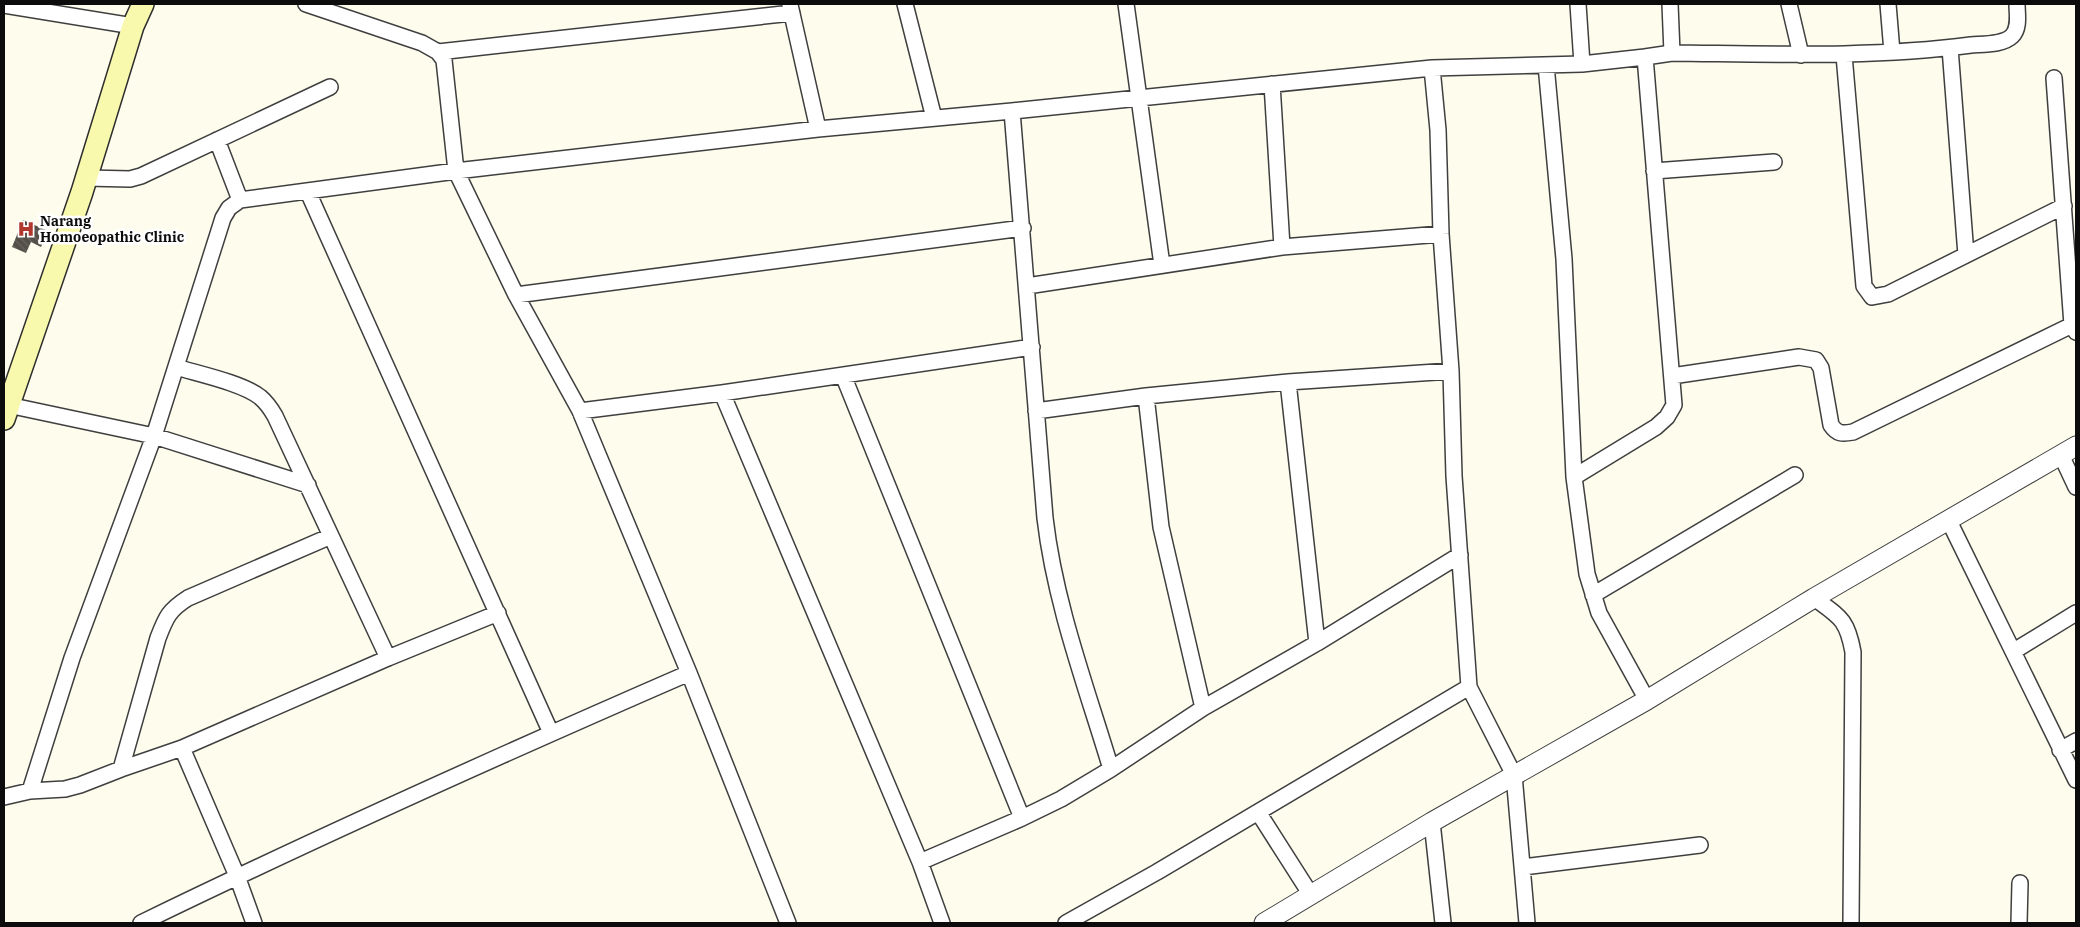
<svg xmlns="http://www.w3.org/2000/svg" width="2080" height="927" viewBox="0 0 2080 927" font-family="'IBM Plex Serif',serif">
<defs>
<pattern id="building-back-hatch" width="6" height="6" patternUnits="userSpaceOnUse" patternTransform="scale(1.25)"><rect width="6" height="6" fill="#544f49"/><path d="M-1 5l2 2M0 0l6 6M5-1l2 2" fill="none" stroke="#68645f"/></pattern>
</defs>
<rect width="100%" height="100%" fill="#fefced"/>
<!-- building -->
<path fill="url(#building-back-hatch)" d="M23 220 48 231 41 247 31 242 26 253 12 247Z"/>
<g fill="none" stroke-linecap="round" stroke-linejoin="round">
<!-- minor casing -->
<g stroke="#3f3f3f" stroke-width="18">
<path id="minor" d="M306 4 422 43 438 52 444 60 456 171 516 295 580 411 689 673 788 923
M905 4 934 118
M1126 4 1162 265
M1789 4 1801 55
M1888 4 1892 52
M4 5 133 26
M790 5 818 129
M1950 48 1966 255
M438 52 792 13
M1672 53C1772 54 1872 58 1971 45 1983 44 2003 45 2012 36 2020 28 2017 14 2017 4
M1844 55 1864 286 1872 297 1888 294 2064 206
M1582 64 1645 57
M1546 65 1564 259 1574 477 1587 574 1599 613 1647 700
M2054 78 2072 325 2076 332
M1272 84 1282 247
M1012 111 1045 518C1055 604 1086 686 1111 769
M217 140 240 200
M1654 171 1774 162
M86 178 130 179 141 176 330 87
M308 192 551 733
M1027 286 1282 247 1441 234
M516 295 1023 228
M176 367C199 374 242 383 260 397 266 402 271 409 275 416L388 658
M843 375 1022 818
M1672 376 1799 357 1816 360 1821 368 1831 425C1837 434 1842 434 1853 432L2072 325
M1288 382 1317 643
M722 393 920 862 942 923
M1146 396 1161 527 1203 708
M8 405 154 436 308 485
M580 411 722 393 1032 347
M1036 411 1146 396 1288 382 1451 371
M2061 455 2076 487
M1574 477 1656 427 1667 417 1674 405 1645 57 1672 53 1670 4
M1948 519 2076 780
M1593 595 1795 475
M1814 598C1840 617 1847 619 1853 652L1851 923
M2014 651 2076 613
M182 748 237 876 254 923
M2060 750 2076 741
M121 769 158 638C166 617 169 610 188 598L331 536
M30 791 72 658 154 436 223 218 229 208 240 200 456 171 818 129 1012 111 1432 68
M4 797 30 791 65 789 80 785 121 769 182 748 388 658 498 613
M1258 812 1311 895
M1432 822 1443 923
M920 862 1022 818 1061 799 1111 769 1203 708 1317 643 1460 555
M1523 867 1700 845
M141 923C322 835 505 753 689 673
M1066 923 1157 872 1469 687
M1527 923 1514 775 1469 687 1454 476 1451 371 1441 234 1438 130 1432 68 1582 64 1578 4
M2019 923 2020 883"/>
</g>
<!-- tertiary casing -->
<g stroke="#3f3f3f" stroke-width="21">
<path id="tertiary" d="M1264 923 1432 822 1647 700 1814 598 2076 446"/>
</g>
<!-- secondary casing -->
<g stroke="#2e2e2e" stroke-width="24">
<path id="secondary" d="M4 419 82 192 133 26 143 4"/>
</g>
<!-- minor -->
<use href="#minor" stroke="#fff" stroke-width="15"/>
<!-- tertiary -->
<use href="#tertiary" stroke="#fff" stroke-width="19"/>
<!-- secondary -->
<use href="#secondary" stroke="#f9f9ad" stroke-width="21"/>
</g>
<!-- icons -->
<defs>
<g id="hospital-bare" transform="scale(1.35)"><path d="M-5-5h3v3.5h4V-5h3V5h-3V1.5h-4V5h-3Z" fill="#b1382f" stroke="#fff" stroke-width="2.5" paint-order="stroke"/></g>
</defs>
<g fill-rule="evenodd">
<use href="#hospital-bare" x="26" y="229"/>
</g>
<g text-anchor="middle" stroke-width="5" stroke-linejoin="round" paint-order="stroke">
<!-- poi labels -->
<g font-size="14" font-weight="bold" fill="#0c0c0c" stroke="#fff" text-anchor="start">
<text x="40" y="226">Narang<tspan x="40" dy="16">Homoeopathic Clinic</tspan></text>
</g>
</g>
<!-- border -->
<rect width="2080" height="927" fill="none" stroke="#0c0c0c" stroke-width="10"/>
</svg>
